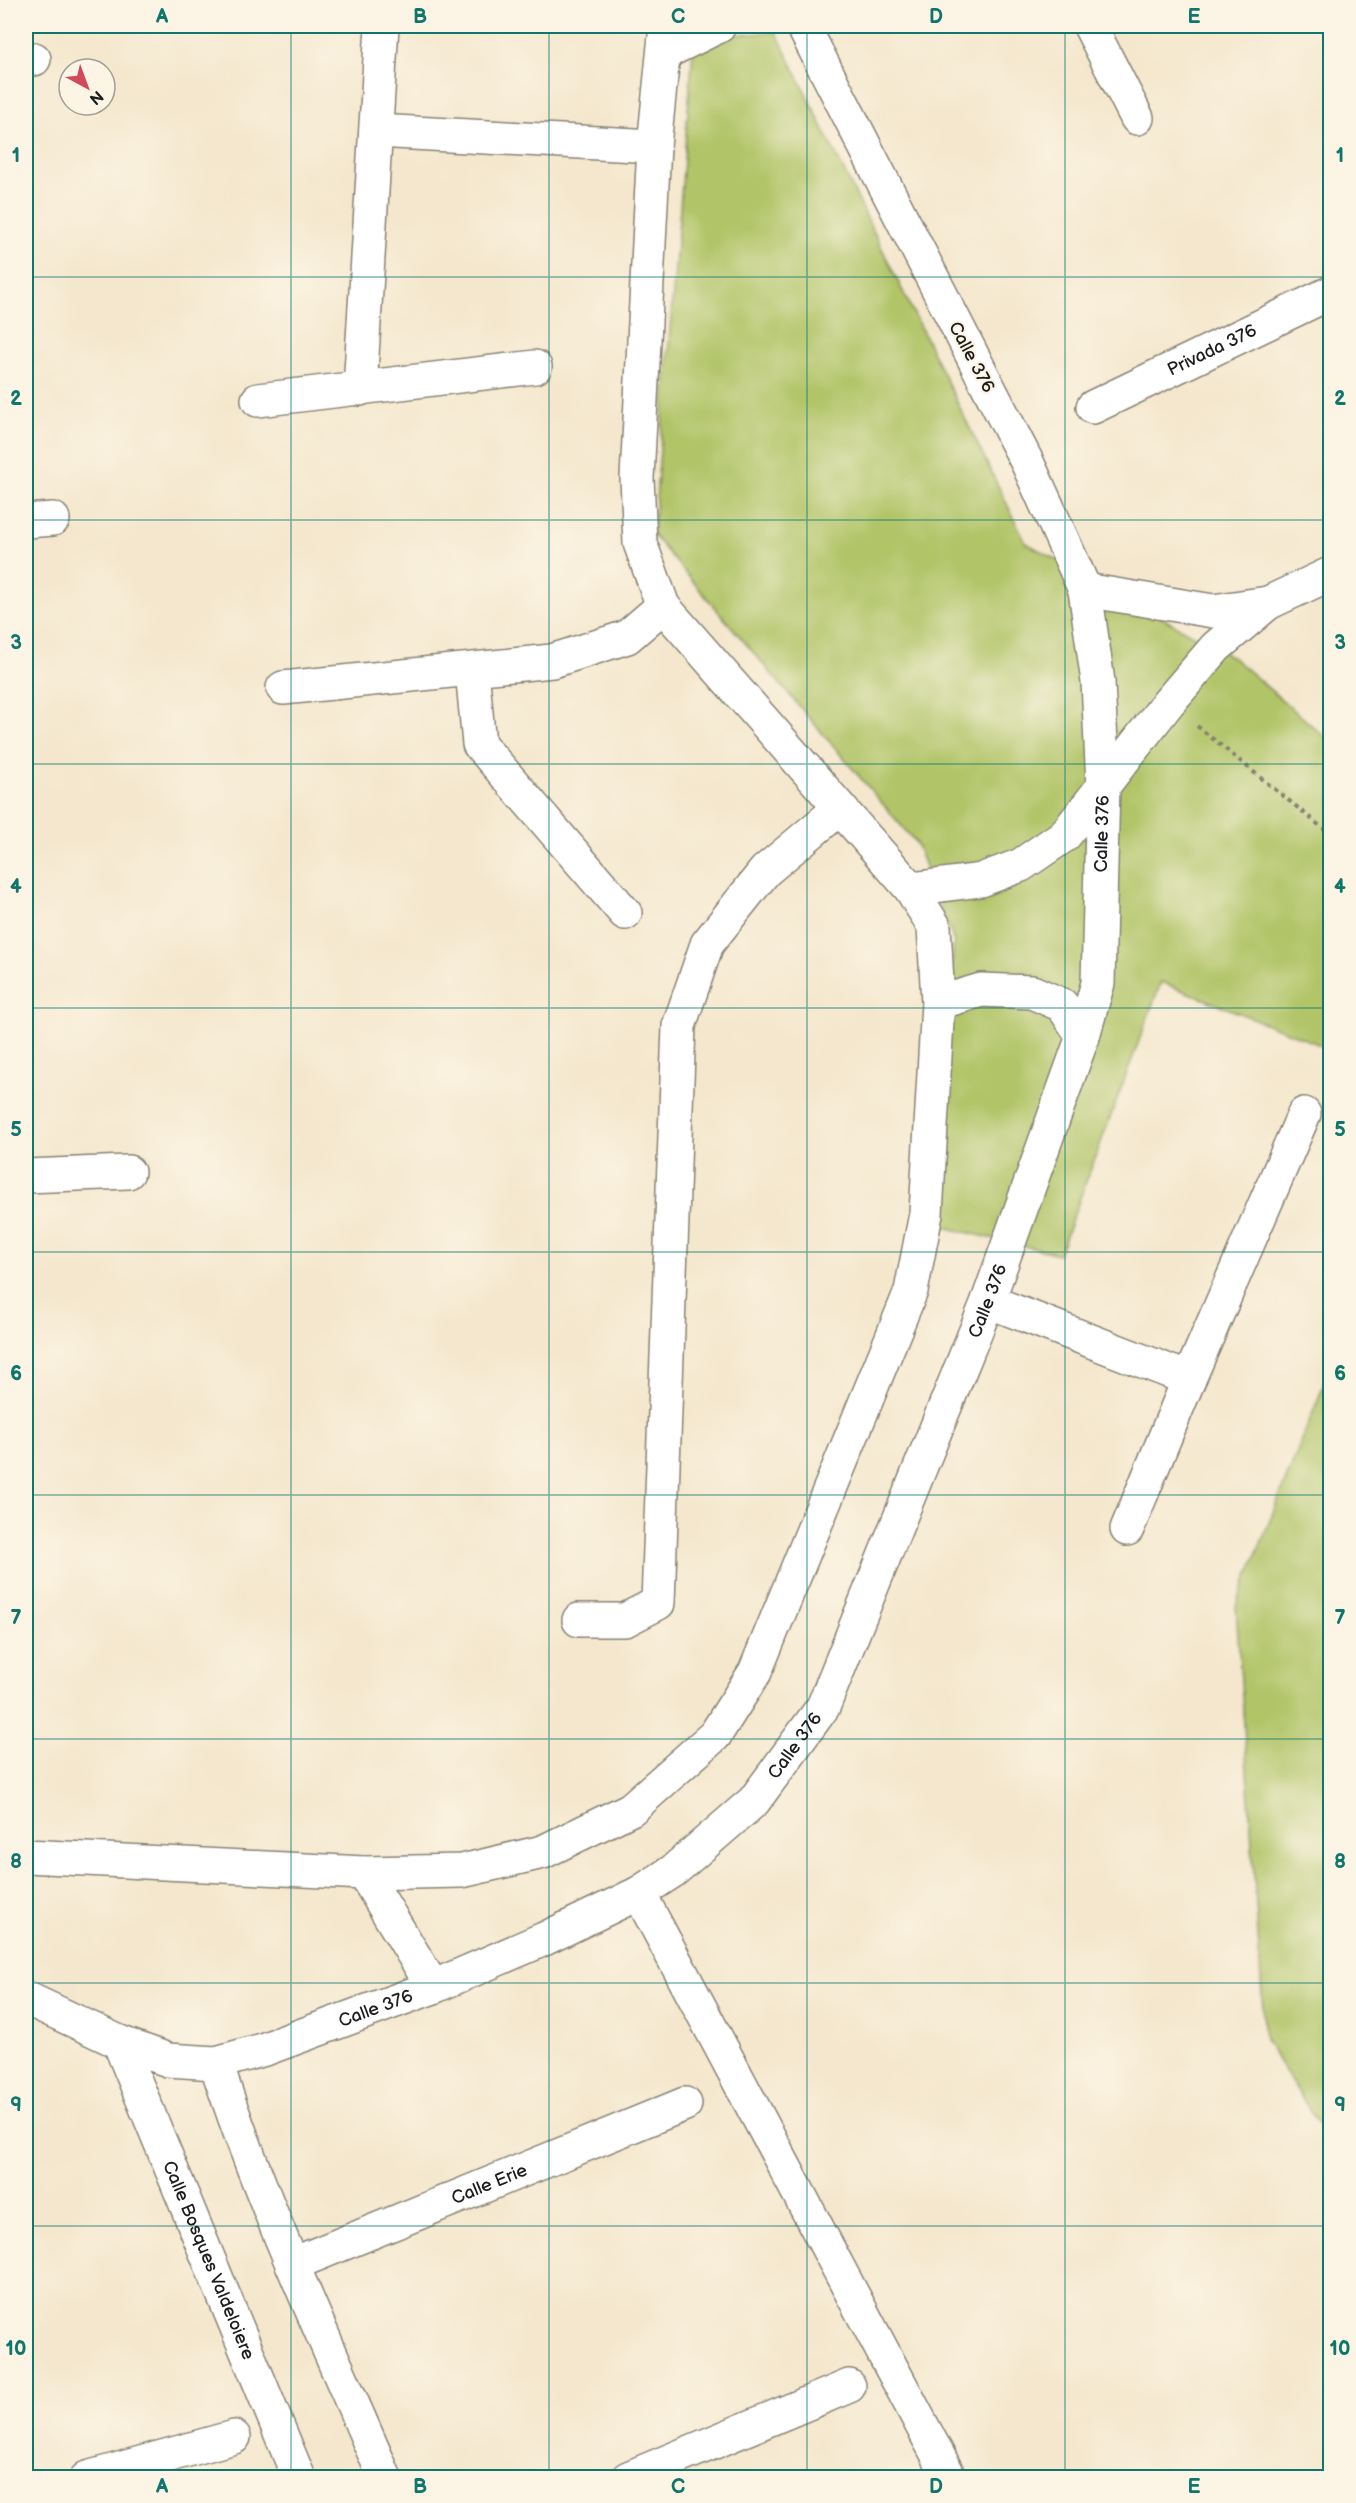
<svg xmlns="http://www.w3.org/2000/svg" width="1356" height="2503" viewBox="0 0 1356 2503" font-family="'Balsamiq Sans',sans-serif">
<rect width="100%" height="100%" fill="#fcf5e5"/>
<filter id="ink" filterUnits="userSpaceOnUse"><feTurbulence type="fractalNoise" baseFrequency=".0167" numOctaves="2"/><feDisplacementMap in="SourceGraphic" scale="12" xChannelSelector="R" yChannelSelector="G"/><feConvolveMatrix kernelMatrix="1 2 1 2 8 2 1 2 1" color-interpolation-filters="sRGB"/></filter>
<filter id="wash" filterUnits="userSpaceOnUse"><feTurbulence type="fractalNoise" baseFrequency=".008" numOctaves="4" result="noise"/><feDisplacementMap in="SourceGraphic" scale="24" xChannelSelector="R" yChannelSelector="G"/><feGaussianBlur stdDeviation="1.35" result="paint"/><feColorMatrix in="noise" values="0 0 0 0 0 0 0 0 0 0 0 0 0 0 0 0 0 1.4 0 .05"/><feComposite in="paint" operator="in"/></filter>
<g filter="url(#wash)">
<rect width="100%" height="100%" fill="#f4e7cd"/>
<!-- grass -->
<path fill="#b1c468" stroke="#667042" stroke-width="1.5" d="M776 32 1026 543 1231 656 1330 741V1049L1161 982 1059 1254 926 1223 954 942 916 843 653 535 694 38Z
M1330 1369V2142L1265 2040 1236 1606Z"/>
</g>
<g filter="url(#ink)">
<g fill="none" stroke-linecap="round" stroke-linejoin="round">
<!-- street casing -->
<g stroke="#888274" stroke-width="36">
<g id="street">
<path d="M1090 26 1137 118"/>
<path d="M664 53 719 26"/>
<path d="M26 60 34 59"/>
<path d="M376 131 654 146"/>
<path d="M360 389 382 26"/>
<path d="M258 400 535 367"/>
<path id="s1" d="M1093 407 1330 293"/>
<path d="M26 521 53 519"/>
<path d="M1085 590 1213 611 1268 603"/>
<path d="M472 670 479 744 625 913"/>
<path d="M283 688 552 661 627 637 663 606"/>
<path d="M911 889 981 880 1021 865 1065 835 1168 703 1216 647 1268 603 1330 574"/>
<path d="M938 1003 981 990 1032 992 1062 1005 1083 1036"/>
<path d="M26 1176 128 1172"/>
<path d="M988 1301 1189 1379"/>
<path d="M1127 1529 1189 1379 1304 1114"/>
<path d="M579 1620H625L658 1603 679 1026 707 944 765 871 840 808"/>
<path d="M26 1856 364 1873 462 1871 543 1852 631 1809 715 1735 755 1672 911 1291 926 1214 938 1003 934 926 911 889 663 606 640 543 637 478 654 146 666 26"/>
<path d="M364 1873 433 1987"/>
<path d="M639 1893 950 2478"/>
<path id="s2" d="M26 1998 119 2042 168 2060 216 2063 265 2049 433 1987 544 1939 639 1893 673 1871 754 1801 823 1707 988 1301 1083 1036 1098 983 1103 785 1098 682 1085 590 1028 464 803 26"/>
<path id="s3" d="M119 2042 299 2478"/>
<path d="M216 2063C262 2205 326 2341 385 2478"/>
<path id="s4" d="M293 2264 685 2104"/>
<path d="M87 2478 234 2437"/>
<path d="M628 2478 849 2386"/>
</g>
</g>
<!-- path -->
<path stroke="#888274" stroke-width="4" stroke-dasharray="4.5 4.5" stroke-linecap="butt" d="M1197 726 1330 834"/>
<!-- street -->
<use href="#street" stroke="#fff" stroke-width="33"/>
</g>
</g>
<!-- grid -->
<path fill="none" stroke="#0f766e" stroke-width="1.5" stroke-opacity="0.55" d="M291 26V2478M549 26V2478M807 26V2478M1065 26V2478M26 277H1330M26 520H1330M26 764H1330M26 1008H1330M26 1252H1330M26 1495H1330M26 1739H1330M26 1983H1330M26 2226H1330"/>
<g text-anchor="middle" stroke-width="4.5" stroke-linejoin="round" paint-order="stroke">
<!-- street labels -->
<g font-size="18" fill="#1c1c1c" stroke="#fcf5e5">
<text dy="6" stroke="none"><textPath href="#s1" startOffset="132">Privada 376</textPath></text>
<text transform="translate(972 357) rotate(62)" y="6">Calle 376</text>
<text dy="6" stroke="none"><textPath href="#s2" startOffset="1848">Calle 376</textPath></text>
<text dy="6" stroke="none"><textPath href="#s2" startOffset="1362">Calle 376</textPath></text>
<text dy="6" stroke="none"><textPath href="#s2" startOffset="876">Calle 376</textPath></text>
<text dy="6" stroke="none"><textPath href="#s2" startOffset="372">Calle 376</textPath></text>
<text dy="6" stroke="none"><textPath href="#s4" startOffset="212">Calle Erie</textPath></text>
<text dy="6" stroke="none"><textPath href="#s3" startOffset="236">Calle Bosques Valdeloiere</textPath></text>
</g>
</g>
<!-- margin -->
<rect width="1356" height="2503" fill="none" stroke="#fcf5e5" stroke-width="66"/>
<!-- north arrow -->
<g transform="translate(87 87) rotate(139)"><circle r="28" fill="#fcf5e5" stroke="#a29e95" stroke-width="1.5"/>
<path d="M0-4.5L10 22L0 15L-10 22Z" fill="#d1495b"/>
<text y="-9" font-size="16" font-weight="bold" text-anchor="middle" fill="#1c1c1c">N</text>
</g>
<rect x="33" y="33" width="1290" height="2437" fill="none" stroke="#0f766e" stroke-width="2"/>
<g font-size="20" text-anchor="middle" font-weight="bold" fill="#0f766e">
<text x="162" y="23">A</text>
<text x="420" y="23">B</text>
<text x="678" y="23">C</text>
<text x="936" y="23">D</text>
<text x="1194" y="23">E</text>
<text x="16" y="162">1</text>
<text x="1340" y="162">1</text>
<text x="16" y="405">2</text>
<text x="1340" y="405">2</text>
<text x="16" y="649">3</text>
<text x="1340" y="649">3</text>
<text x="16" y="893">4</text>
<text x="1340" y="893">4</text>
<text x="16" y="1136">5</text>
<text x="1340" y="1136">5</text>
<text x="16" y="1380">6</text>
<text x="1340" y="1380">6</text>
<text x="16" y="1624">7</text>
<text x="1340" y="1624">7</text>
<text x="16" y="1868">8</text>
<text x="1340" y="1868">8</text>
<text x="16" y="2111">9</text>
<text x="1340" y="2111">9</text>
<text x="16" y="2355">10</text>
<text x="1340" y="2355">10</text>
<text x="162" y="2493">A</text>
<text x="420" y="2493">B</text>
<text x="678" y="2493">C</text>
<text x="936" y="2493">D</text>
<text x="1194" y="2493">E</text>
</g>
</svg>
